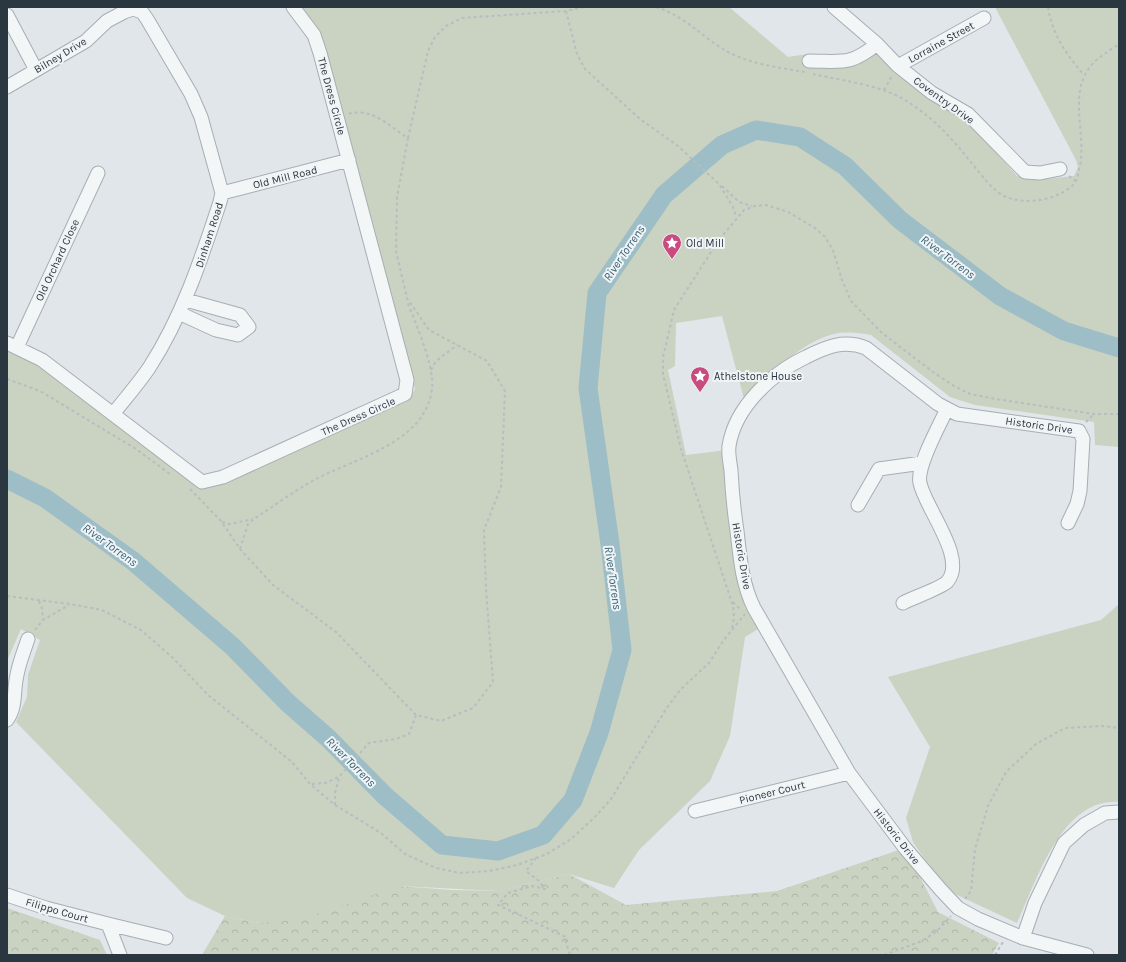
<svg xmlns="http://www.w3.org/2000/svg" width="1126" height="962" viewBox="0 0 1126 962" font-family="Karla,sans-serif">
<defs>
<pattern id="forest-crowns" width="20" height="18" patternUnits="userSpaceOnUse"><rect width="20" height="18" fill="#cad2c2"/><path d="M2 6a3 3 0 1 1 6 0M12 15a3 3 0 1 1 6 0" fill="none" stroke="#aeb5a8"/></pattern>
</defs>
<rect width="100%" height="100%" fill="#e0e6e9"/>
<!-- forest -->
<path fill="url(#forest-crowns)" d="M905 848 938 912 999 943 992 955H202L225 916 259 923 366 896 400 886 450 890 499 891 569 874 626 905 777 891Z
M7 908 100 940 107 955H7Z"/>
<!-- park -->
<path fill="#cad2c2" d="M299 7H729L788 57 808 54 809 64 850 67 874 53 969 122 1017 176 1045 179 1074 176 1078 167 1076 160 995 7H1119V447L1095 445 1094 422 975 405 950 397 871 335C860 333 845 331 834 334 803 341 766 377 744 399L722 316 676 323 675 366 668 370 686 455 727 450 734 533 763 626 745 637 730 736 710 781 639 850 614 888 569 874 499 891 400 886 298 920 259 923 225 916 187 898 16 722 27 697 28 675 40 640 21 629 7 661V346L40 362 209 487 410 398 415 389 346 125 323 49Z
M1119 604V802C1062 797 1036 882 1017 923L955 894 934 873 913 842 906 818 930 747 888 677 1101 620Z"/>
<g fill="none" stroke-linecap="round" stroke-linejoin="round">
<!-- river -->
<path stroke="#9dbdc7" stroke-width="19" d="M7 479 45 498 133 561 232 646 288 703 329 739 385 796 442 845 498 851 543 835 573 800 599 733 622 650 610 544 588 388 597 293 664 195 722 145 756 130 800 137 845 166 900 220 1000 296 1064 331 1119 348"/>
<!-- minor casing -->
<g stroke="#a6aeb3" stroke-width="15">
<path id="minor" d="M834 7 877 44 898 66 932 93 968 114 1025 172 1040 173 1060 169
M7 15 36 70
M809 61C842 61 850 66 877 44
M898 66 984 18
M7 87 86 41 107 21 124 12 133 9 142 12 147 19 191 94 201 117 222 193 220 202C201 260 182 317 149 368 138 384 125 399 113 414
M222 193 349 160
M179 313 216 330 238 335 249 327 240 315 186 300
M7 343 42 360 202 482 223 477 405 394 407 380 320 53 314 35 293 7
M17 347 98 173
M858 505 879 469 922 463
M1068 523 1077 504 1080 491 1083 439 1079 431 957 414 938 404 866 348C844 339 826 347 806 357 772 373 735 407 729 446 728 454 730 463 731 470 732 491 734 511 737 531 740 557 742 584 754 608L849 773 905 848 941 890 958 908 978 919 1023 938 1087 955
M903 603C912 598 941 588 947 582 968 559 925 508 920 483 916 467 939 426 947 409
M7 720C17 706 13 691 17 675 19 663 24 651 28 639
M695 811 849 773
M7 895 46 908 108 924 120 955
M108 924 166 938
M1023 938 1035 903 1064 843 1084 825 1105 813 1119 812"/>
</g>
<!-- path -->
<path stroke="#b7bdc0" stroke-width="2" stroke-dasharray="3 3" stroke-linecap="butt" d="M656 7C688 17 703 39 730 53 752 64 780 68 805 72
M1048 7C1052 34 1066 54 1084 75
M566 11 577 54 585 69 640 119 678 146 719 184 733 207 736 217
M813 74C843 81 883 85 908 102 932 117 952 138 969 160 980 172 988 186 1002 195 1023 206 1056 201 1073 185 1078 180 1078 173 1080 166 1087 129 1064 86 1099 58 1105 53 1112 49 1119 44
M884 90 892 76
M408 138 428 51 435 37 446 26 462 18 566 11 584 7
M1069 176 1076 181
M722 186 739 202 752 206
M431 370 436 361 457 345
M7 379 40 391 136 449 170 474
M1086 422 1094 414
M190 489 221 521 240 549 273 585 336 632 416 715 441 721 473 708 493 682 486 589 484 530 501 487 505 391 487 361 429 330 407 298 396 251 397 197 408 138C389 126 372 107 348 114
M222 522 230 524 253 519
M240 549 248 524 254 519C274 506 294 491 316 479 356 458 427 442 432 388 435 367 415 322 407 301
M7 596 70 604 102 610 141 630 172 657 208 695 292 762 310 784 335 805 381 833 405 854 436 868 460 873 489 871 517 865 547 854 571 839 594 818 611 799 666 709 681 689 709 663 723 641 745 614
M39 601 42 608 43 620
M733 602 741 610
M732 628 734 617 733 606 681 449 663 374V357L674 310 718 241 744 210 755 206 766 205 788 212 815 228 825 237 833 250 842 280 851 301 882 333 933 372 954 386 970 394 996 399 1094 414H1119
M35 630 43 620 69 605
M312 784 325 783 339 777 369 743 396 739 409 734 416 715
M335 805V793L339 777
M536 858 526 871 539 881 545 889 532 886 508 893 498 905 564 936 570 955
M965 899 971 891 975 849 988 806 1006 772 1036 744 1065 728 1102 726 1119 728
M884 955 922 941 937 931 951 916
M995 955 1003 942"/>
<!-- minor -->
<use href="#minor" stroke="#f3f6f7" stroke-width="13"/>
</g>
<!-- icons -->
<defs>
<g id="sight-pin" transform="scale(1)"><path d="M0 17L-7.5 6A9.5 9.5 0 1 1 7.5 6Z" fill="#c94b7f" stroke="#f0f4f6"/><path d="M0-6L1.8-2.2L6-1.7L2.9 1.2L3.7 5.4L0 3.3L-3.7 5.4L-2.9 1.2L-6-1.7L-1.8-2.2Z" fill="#fff"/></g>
</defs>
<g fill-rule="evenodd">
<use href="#sight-pin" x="672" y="243"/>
<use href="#sight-pin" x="700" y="376"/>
</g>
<g text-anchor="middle" stroke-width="4" stroke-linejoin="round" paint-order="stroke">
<!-- street labels -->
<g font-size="11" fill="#2a3740" stroke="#f0f4f6">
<text transform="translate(941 42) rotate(-29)" y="4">Lorraine Street</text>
<text transform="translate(60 55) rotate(-31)" y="4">Bilney Drive</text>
<text transform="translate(332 96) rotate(75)" y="4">The Dress Circle</text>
<text transform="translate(944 100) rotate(36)" y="4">Coventry Drive</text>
<text transform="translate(285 177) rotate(-14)" y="4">Old Mill Road</text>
<text transform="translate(209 235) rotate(-72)" y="4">Dinham Road</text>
<text transform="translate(57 260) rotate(-65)" y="4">Old Orchard Close</text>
<text transform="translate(358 416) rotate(-24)" y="4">The Dress Circle</text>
<text transform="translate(1039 425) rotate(8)" y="4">Historic Drive</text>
<text transform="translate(742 556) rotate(80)" y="4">Historic Drive</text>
<text transform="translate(772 792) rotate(-14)" y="4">Pioneer Court</text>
<text transform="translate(897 836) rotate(52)" y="4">Historic Drive</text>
<text transform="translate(57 910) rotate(16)" y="4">Filippo Court</text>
</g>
<!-- poi labels -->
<g font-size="11" fill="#2a3740" stroke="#f0f4f6" text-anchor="start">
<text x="686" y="247">Old Mill</text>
<text x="714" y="380">Athelstone House</text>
</g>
<!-- water labels -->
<g font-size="12" font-style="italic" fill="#356072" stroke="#f0f4f6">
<text transform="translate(624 253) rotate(-56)" y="4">River Torrens</text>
<text transform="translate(948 257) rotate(37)" y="4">River Torrens</text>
<text transform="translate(110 545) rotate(36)" y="4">River Torrens</text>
<text transform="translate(613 578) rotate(82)" y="4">River Torrens</text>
<text transform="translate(351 762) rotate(45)" y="4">River Torrens</text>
</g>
</g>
<!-- border -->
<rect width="1126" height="962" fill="none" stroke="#2a3740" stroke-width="16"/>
</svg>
